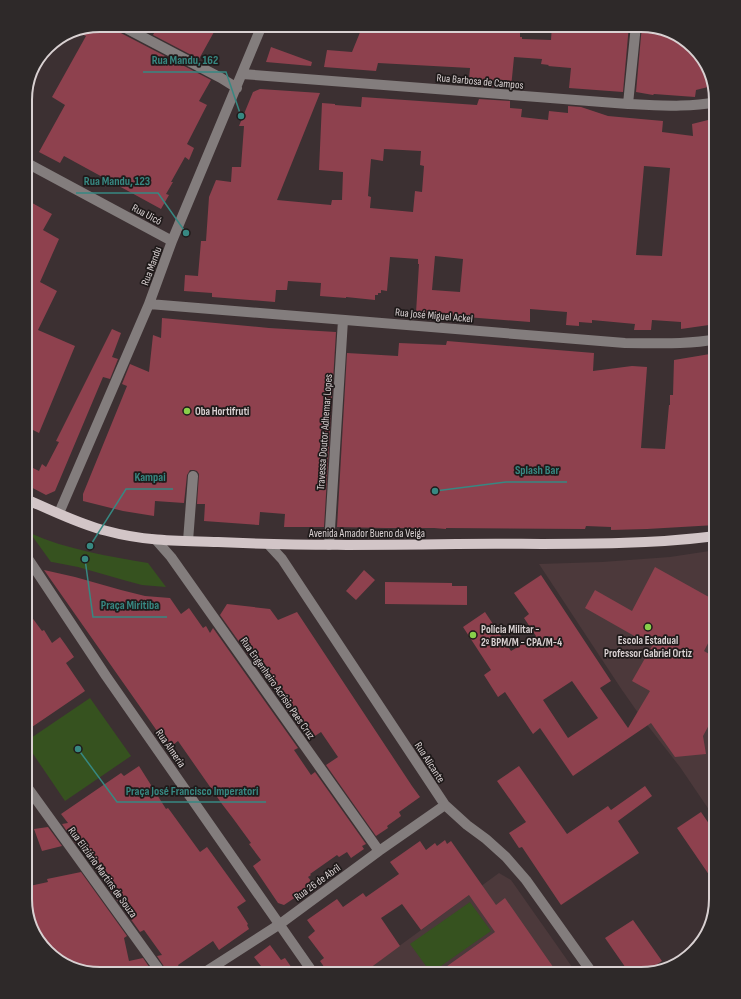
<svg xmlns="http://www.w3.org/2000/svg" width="741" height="999" viewBox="0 0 741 999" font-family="'Sofia Sans Condensed',sans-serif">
<rect width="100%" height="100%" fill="#3c3032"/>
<!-- built -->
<path fill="#4c393b" d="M716 550V820L680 767 641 717 622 690 539 564 602 562 670 557Z
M499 873 511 880 577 974H361Z"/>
<!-- green -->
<path fill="#36521f" d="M30 533C68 550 108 556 148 563L166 587 142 585 127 581 78 567 52 562H51Z
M90 698 131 756 65 801 25 742Z
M470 902 491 931 431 973 410 944Z"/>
<!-- building -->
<path fill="#8e414e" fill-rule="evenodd" d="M100 25H112L117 31 211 80 199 101 207 105 187 144 194 148 189 160 185 157 171 182H173L166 194 169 195 161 209 64 156 60 163 39 152 65 105 52 97 86 36 79 33Z
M158 25H201L214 32 199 59 153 35Z
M363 25H409L408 32H440L441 25H520V37H522V39L551 40 552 25H629L623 92 569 88 571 68 548 66 549 65 541 64 542 59 514 57 511 88 481 86 482 80 469 79 470 68 378 63 376 71 324 67 327 50 352 52Z
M642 25H646L679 35 706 62 712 86 696 90 695 97 654 94 653 95 636 92Z
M271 47 312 62 311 66 266 62Z
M260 89 320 93 277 200 331 205 332 200H342L343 172 319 170 322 103 335 104V105L361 107 362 97 477 105 479 99 510 101V108L522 109 521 117 548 120 549 111 568 113V106L581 107 608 116 663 121 662 132 693 136 692 124 716 118V324L681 329V322L652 320 651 330H634L635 324 592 320V323L579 322V326L566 325 567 312 530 309V322L416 313 419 264H418V259L390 257 387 291 381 290V293H378V295H375V300L346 297V298L320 296 321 283 288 281 287 290H276L275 302 212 297V293L184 291 185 275 198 276 201 241H206L209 197 216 180 231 182 232 167H241L244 126H239L253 92ZM384 149 421 151 420 165 424 166 422 192 415 191 413 212 370 208 371 197 368 196 371 159 383 161ZM644 166 670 168 662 256 636 255ZM435 256 463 259 460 292 432 290Z
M25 199 52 214 43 230 59 239 40 282 57 291 38 330 75 346 39 433 25 426Z
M162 318 269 328 336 332 324 527H284L285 514 260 512 259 525 204 521 205 504H197L199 474 197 471 194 470H190L187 475 184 503 155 501 154 516 123 511 83 501V494L127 386 122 384 130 364 149 372 153 335 161 338Z
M112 329 121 333 112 357 118 359 110 379 103 377 55 491 46 495 25 484V464L39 471 42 464 46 467 59 442 56 441Z
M447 341 594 353 593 371 632 366 647 367 641 448 665 449 669 405H670V395H673L674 360 716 353V525L647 529 611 530V527L586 526 585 529 446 528V529L434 528H385L337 527 347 353 398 356 399 343 446 345Z
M655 567 716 601V628L704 651 716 658V712L703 736 706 754 675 757 651 723 573 776 540 728 533 734 505 692 498 697 484 675 491 670 463 627 485 612 511 651 536 636 524 618 529 614 514 593 541 575 611 681 600 688 628 728 650 691 632 681 652 646 585 608 595 590 632 611ZM572 681 598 718 568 738 543 700Z
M44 570 75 577 121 590 145 596 170 598 181 614 189 608 203 628 206 626 210 633 213 628 298 748 294 750 311 775 315 772 366 844 362 846 364 849 351 858 347 852 339 857 337 855 310 874 311 875 308 877 314 885 284 905 278 903 253 866 261 860 249 844 251 843 232 817 222 804 178 741 169 748Z
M364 570 375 580 356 600 346 591Z
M385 582 452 583V586H467V605L385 604Z
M227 604 270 609 278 620 297 612 412 786 420 797 399 812 401 816 387 826 388 828 376 836 326 765 338 757 321 732 309 740 220 615Z
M25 608 42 631 44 630 52 643 60 637 65 644 74 657 66 663 85 691 32 727 30 723 25 727Z
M139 766 166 809 168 808 171 812 200 852 207 847 246 901 237 907 248 924 247 925 249 929 219 950 213 941 178 965 179 967 169 974 157 956 162 955 144 930 140 932 95 869 100 868 81 842 75 843 62 824 68 823 61 814 121 773 124 776Z
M519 766 567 834 608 806 611 810 645 786 652 796 618 821 639 853 561 905 522 847 519 848 509 833 526 822 497 781Z
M701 812 716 834V885L677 828Z
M48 827 62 846 42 851 34 829Z
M445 840 447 844 451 841 496 905 505 898 558 974H525L520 966 513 971 510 967 501 974H436L495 932 469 895 421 930 402 904 381 918 400 946 362 974H348L344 968 335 974H329L320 961 324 958 308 937 315 931 307 920 337 899 343 907 363 893 366 897 399 874 390 862 420 841 426 850 435 843 437 846Z
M81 872 127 936 124 938 129 961 143 958 154 974H95L62 964 39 941 34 915 30 916 25 899V887L48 882 47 879Z
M633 920 662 961 644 973 642 974H630L605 938Z
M270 945 281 960 285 958 296 974H250L261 966 254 957Z"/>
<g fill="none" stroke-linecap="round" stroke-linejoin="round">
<!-- minor -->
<path stroke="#837d7d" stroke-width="10" d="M120 25 221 78 237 88
M242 74 628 104C658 105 687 108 716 102
M628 104 636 25
M25 162 172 241
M149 304 625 343C654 343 688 345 716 339
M59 513 149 304 172 241 262 25
M156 540 171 557 379 851
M188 541 193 476
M269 545 282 559 445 805 467 825 486 839 506 857 526 880 593 974
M329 545 343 320
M25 554 106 676 314 974
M25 784 162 974
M202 974 280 924 379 851 445 805"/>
<!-- major -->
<path stroke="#d2c5c7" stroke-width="10" d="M25 499C52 510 78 524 107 531 143 541 181 541 218 542 298 546 377 545 457 544 543 543 630 547 716 536"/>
</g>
<!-- markers -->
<g fill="#88cf4a" stroke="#1f1a1a" stroke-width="1.5">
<circle cx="187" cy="411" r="4"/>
<circle cx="648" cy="627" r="4"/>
<circle cx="473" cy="635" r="4"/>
</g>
<g text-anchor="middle" stroke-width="3.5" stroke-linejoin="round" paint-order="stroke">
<!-- street labels -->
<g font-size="11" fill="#d9d1d2" stroke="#1f1a1a">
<text transform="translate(480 81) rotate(5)" y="4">Rua Barbosa de Campos</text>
<text transform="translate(147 214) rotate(28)" y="4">Rua Uicó</text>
<text transform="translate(151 266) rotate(-70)" y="4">Rua Mandu</text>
<text transform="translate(434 315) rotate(5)" y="4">Rua José Miguel Ackel</text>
<text transform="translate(324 432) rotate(-86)" y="4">Travessa Doutor Adhemar Lopes</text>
<text x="367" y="537">Avenida Amador Bueno da Veiga</text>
<text transform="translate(278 688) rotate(55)" y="4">Rua Engenheiro Acrísio Paes Cruz</text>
<text transform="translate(171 748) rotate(55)" y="4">Rua Almeria</text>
<text transform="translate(430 762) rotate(57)" y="4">Rua Alicante</text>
<text transform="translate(103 872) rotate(54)" y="4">Rua Eliziário Martins de Souza</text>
<text transform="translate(317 882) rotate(-36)" y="4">Rua 26 de Abril</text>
</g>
<!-- poi labels -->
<g font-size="11" font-weight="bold" fill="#d9d1d2" stroke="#1f1a1a" text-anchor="start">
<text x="195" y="415">Oba Hortifruti</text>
<text x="481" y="633">Polícia Militar -<tspan x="481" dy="13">2º BPM/M - CPA/M-4</tspan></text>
<text x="648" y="644" text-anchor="middle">Escola Estadual<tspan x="648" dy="13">Professor Gabriel Ortiz</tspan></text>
</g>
</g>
<!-- crop -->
<path d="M0 0H741V999H0ZM100 32H641A68 68 0 0 1 709 100V899A68 68 0 0 1 641 967H100A68 68 0 0 1 32 899V100A68 68 0 0 1 100 32Z" fill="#2e2929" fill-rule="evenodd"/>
<path fill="none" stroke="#d9d1d2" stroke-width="2" d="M100 32H641A68 68 0 0 1 709 100V899A68 68 0 0 1 641 967H100A68 68 0 0 1 32 899V100A68 68 0 0 1 100 32Z"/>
<!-- callouts -->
<path fill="none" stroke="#378882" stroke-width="1.5" d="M241 116L226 72H143M186 233L158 193H76M435 491L506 482H567M90 546L126 489H173M85 559L93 617H167M78 749L117 802H266"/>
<g fill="#378882" stroke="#1f1a1a" stroke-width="1.5">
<circle cx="241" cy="116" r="4"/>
<circle cx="186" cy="233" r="4"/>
<circle cx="435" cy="491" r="4"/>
<circle cx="90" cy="546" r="4"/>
<circle cx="85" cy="559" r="4"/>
<circle cx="78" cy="749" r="4"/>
</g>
<g font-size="12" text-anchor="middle" font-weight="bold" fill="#378882" stroke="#1f1a1a" stroke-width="3.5" stroke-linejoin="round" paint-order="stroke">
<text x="185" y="64">Rua Mandu, 162</text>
<text x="117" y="185">Rua Mandu, 123</text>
<text x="537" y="474">Splash Bar</text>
<text x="150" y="481">Kampai</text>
<text x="130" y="609">Praça Miritiba</text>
<text x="192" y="795">Praça José Francisco Imperatori</text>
</g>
</svg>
